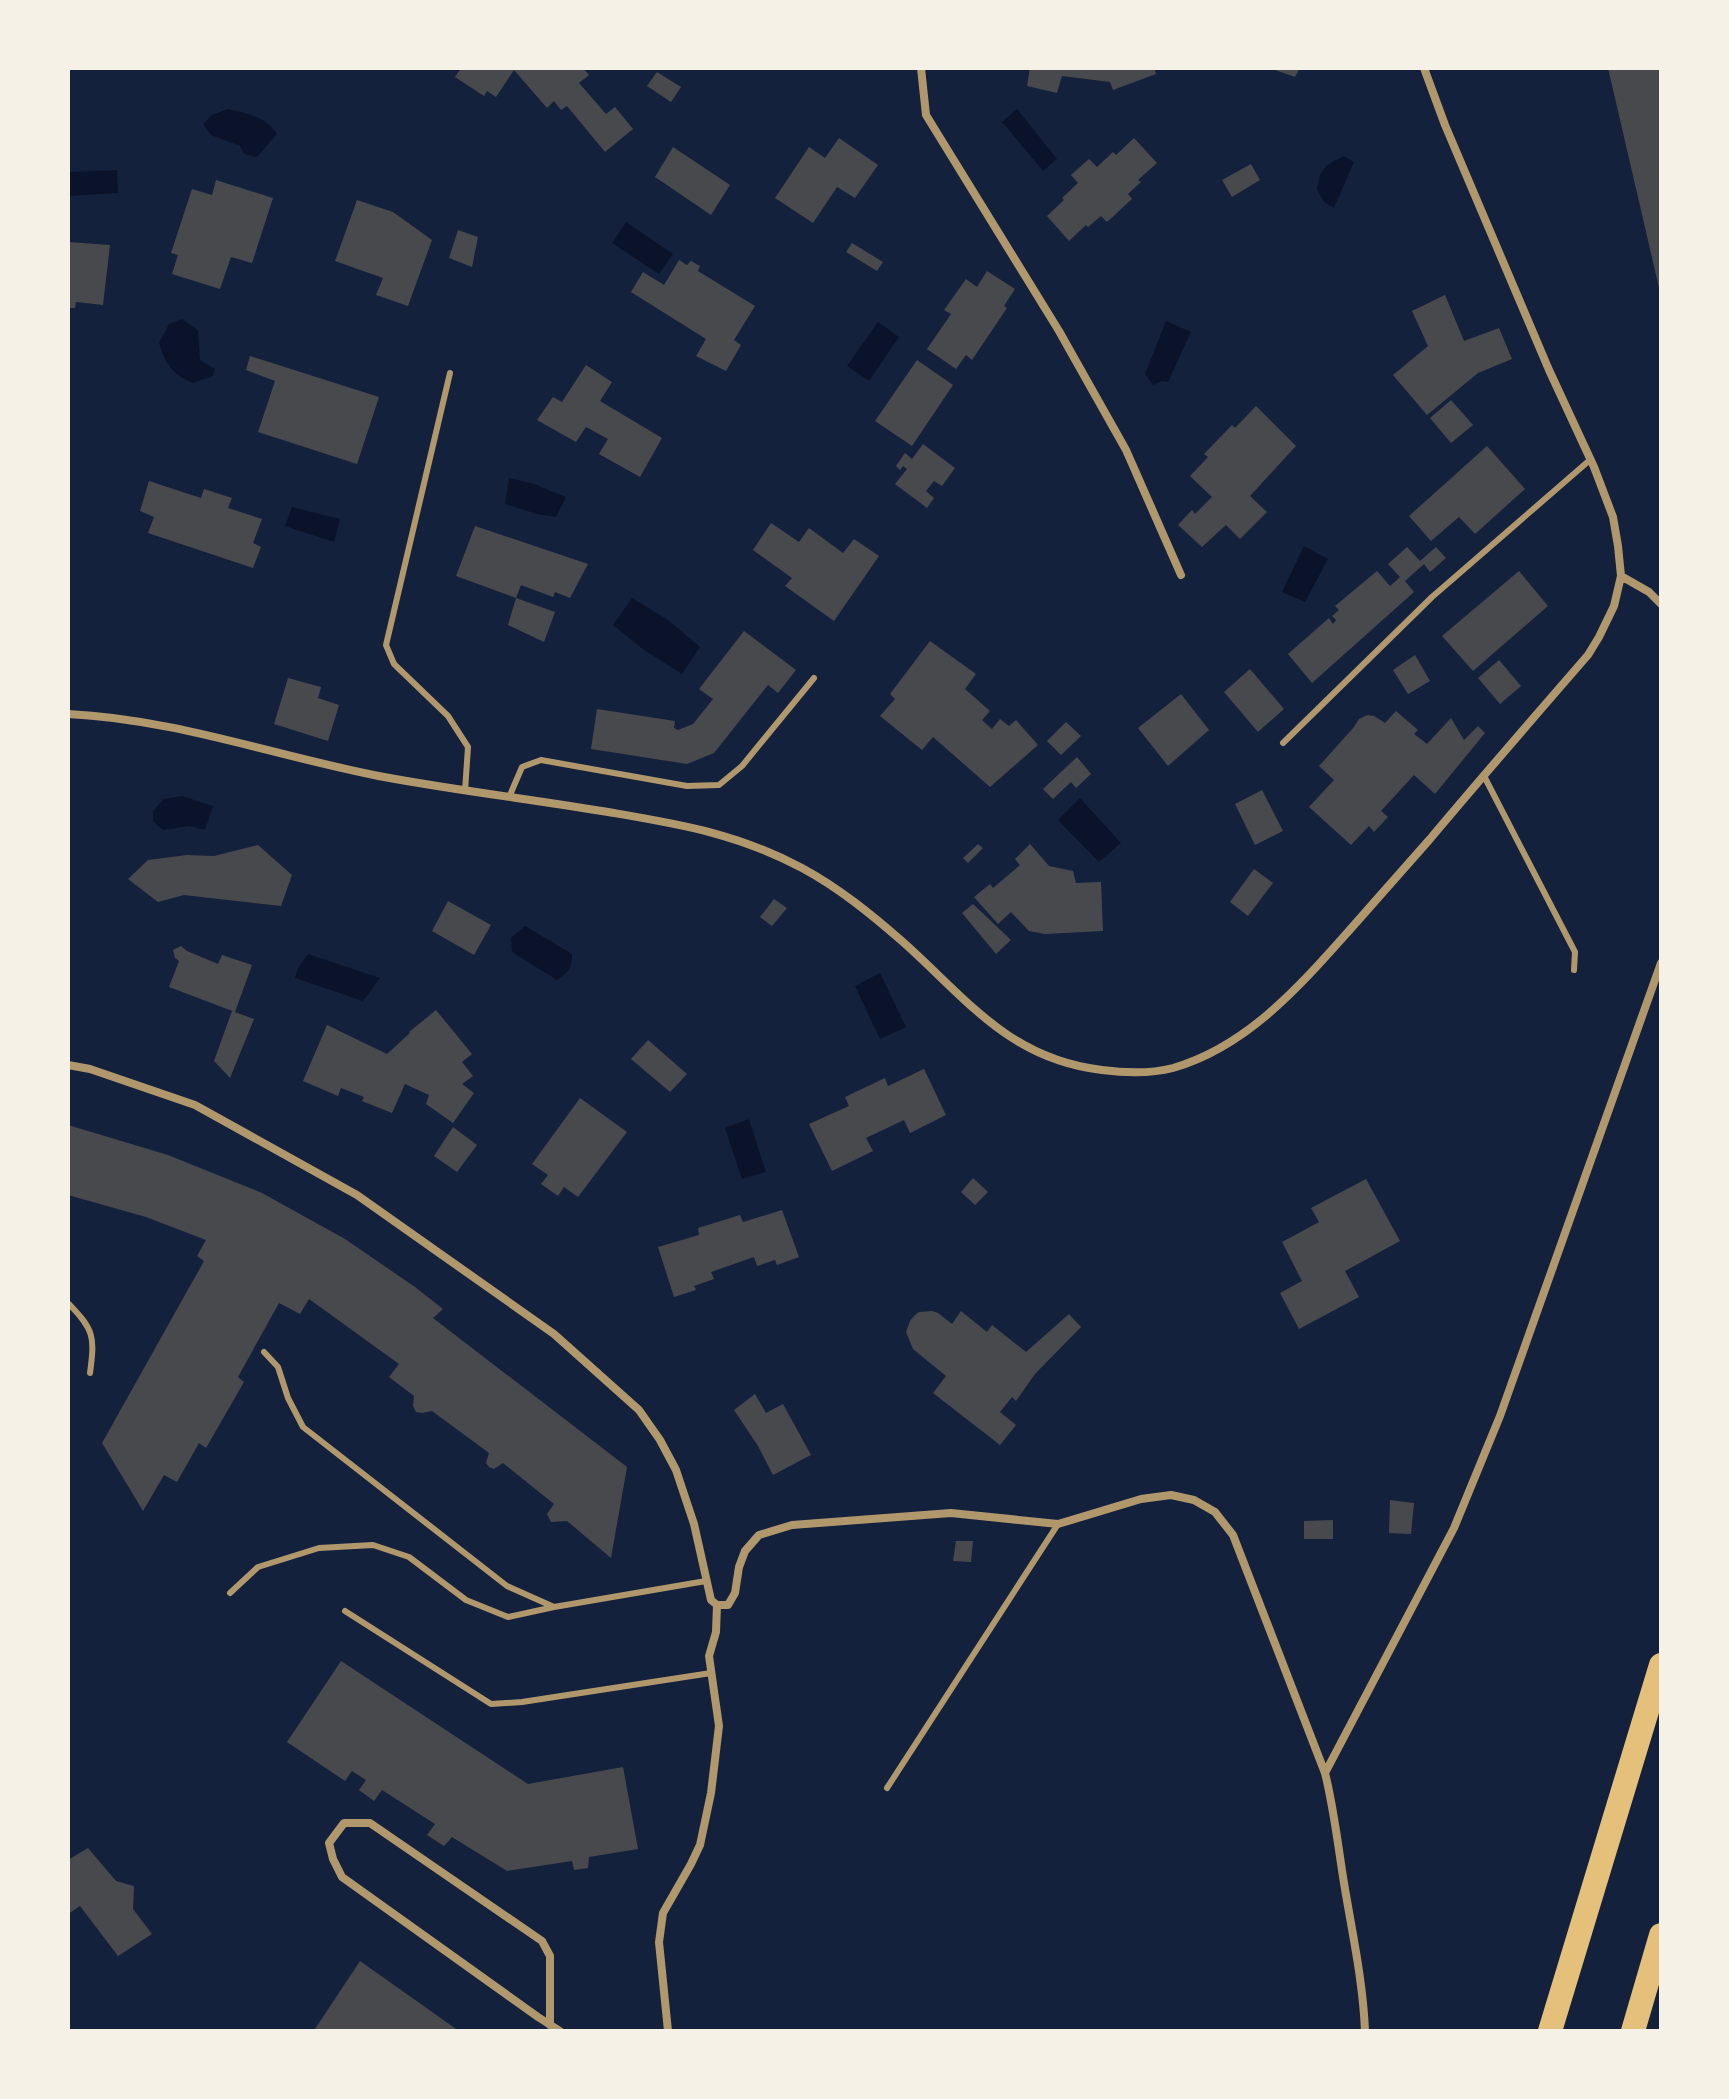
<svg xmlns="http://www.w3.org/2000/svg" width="1729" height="2099" viewBox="0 0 1729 2099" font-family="Mulish,sans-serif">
<rect width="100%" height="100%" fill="#14213d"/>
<!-- water -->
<path fill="#0b132b" d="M228 109C246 113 267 117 277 134L257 157 244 154 240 146 211 135 203 124 212 115Z
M1017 109 1057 159 1043 171 1002 122Z
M1344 156 1354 162 1334 208 1324 202 1317 189C1320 169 1326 164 1344 156Z
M117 170 118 193 68 196V172Z
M626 222 673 254 659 274 612 243Z
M182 319 198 330 200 360 215 369 213 376 193 383C171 373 166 365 159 343L169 324Z
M1166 321 1191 332 1168 382 1162 381 1153 385 1145 374Z
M878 322 899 337 869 381 847 366Z
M509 478 534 484 566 497 556 517 537 514 505 504Z
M292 507 340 519 334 542 285 526Z
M1304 546 1328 559 1305 602 1282 592Z
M632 598 668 620 700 647 682 674 644 650 613 625Z
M182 796 213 806 205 830 189 826 163 830 153 821V811L164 799Z
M1080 798 1121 843 1099 862 1058 820Z
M525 926 572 954C572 968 569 972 557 980L512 952 511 938Z
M308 954 380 978 363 1001 295 978 298 968Z
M880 973 906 1027 880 1039 855 986Z
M749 1119 766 1172 742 1179 725 1128Z"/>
<!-- building -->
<path fill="#48494c" d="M461 68H583L589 75 579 83 606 114 615 107 633 129 605 152 567 106 561 110 554 101 547 108 514 70 496 97 487 91 484 96 455 77Z
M1030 68H1154L1156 74 1113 90 1110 82 1062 76 1057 93 1027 86Z
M1269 68H1300L1295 77Z
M1608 68H1661V291L1660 292Z
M657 72 681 87 671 102 647 86Z
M839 138 878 165 855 198 837 187 813 223 775 198 809 147 825 158Z
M1134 138 1157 163 1138 180 1141 182 1128 194 1132 199 1107 222 1101 216 1088 227 1086 225 1069 241 1047 216 1064 200 1062 198 1078 183 1071 175 1089 159 1097 167 1113 152 1116 155Z
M673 147 730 185 711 215 655 177Z
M1251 164 1260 180 1232 197 1222 180Z
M216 180 273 198 252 263 231 257 220 289 172 274 178 255 171 253 192 189 212 195Z
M357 200 393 212 432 240 408 306 376 295 383 278 335 261Z
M458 230 478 237 472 267 449 258Z
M68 242 110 245 103 305 76 302 75 308H68Z
M852 243 883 262 877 271 846 252Z
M679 260 687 265 691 261 700 266 698 271 755 306 734 340 741 345 726 371 696 356 706 339 631 292 643 272 664 285Z
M987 271 1015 289 1004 306 1007 308 972 360 966 355 956 369 927 349 951 314 944 310 966 279 977 287Z
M1445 295 1464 341 1499 328 1512 359 1478 373 1427 415 1393 375 1428 346 1412 311Z
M250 356 379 397 357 464 258 432 275 381 246 370Z
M917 360 953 385 912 446 875 421Z
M586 365 612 382 600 401 662 438 640 477 599 454 608 439 586 427 576 442 537 420 553 397 562 402Z
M1451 400 1473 425 1451 443 1430 418Z
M1256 406 1296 446 1250 496 1267 512 1240 539 1226 525 1202 547 1178 525 1192 510 1195 514 1212 497 1190 476 1208 457 1204 454 1232 425 1235 428Z
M923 444 955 468 942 486 934 481 926 491 934 498 927 508 895 484 907 469 903 466 900 470 896 466 905 453 912 459Z
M1487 446 1525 489 1475 534 1459 517 1431 541 1409 516Z
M149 481 201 498 204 489 232 498 228 508 262 519 253 543 261 547 253 568 148 533 154 517 140 511Z
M771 523 799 542 809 528 843 553 854 539 879 556 834 621 785 586 792 578 753 550Z
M475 526 588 564 570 598 555 592 553 597 521 585 516 598 456 576Z
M1407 547 1420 561 1436 547 1446 558 1430 572 1424 564 1405 581 1414 592 1312 683 1288 654 1329 618 1333 624 1336 620 1332 616 1339 610 1335 606 1377 571 1390 586 1399 578 1400 577 1388 564Z
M1519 571 1548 606 1473 671 1442 636Z
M516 598 555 612 544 642 508 625Z
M744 631 796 670 778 693 768 685 714 753 687 764 591 749 597 709 675 721 674 728 678 730 693 724 713 699 699 689Z
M930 641 976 674 965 689 990 711 982 720 992 729 1000 719 1009 726 1016 720 1038 745 990 787 933 737 922 750 880 716 895 699 890 694Z
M1415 655 1430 681 1408 694 1393 670Z
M1499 660 1521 686 1500 704 1478 678Z
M1250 669 1284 709 1258 732 1224 692Z
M288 678 321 687 318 698 339 705 328 741 274 724Z
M1181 694 1209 730 1168 766 1138 728Z
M1396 711 1418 730 1414 734 1427 744 1451 718 1464 740 1478 726 1485 733 1435 794 1414 775 1381 811 1388 817 1374 832 1369 826 1351 845 1309 807 1334 780 1319 766 1354 727 1359 719 1367 715 1374 716 1385 723Z
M1066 722 1081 736 1061 755 1047 741Z
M1077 757 1091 774 1076 788 1071 782 1053 799 1043 789Z
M1262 790 1283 831 1255 845 1235 804Z
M978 844 983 848 968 863 963 858Z
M1030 844 1049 866 1073 871 1076 883 1101 882 1103 931 1045 934 1029 931 1011 912 998 924 974 897 990 884 993 888 1020 865 1015 859Z
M258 845 292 875 281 906 184 895 158 902 128 879 148 860 187 855 214 856Z
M1254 869 1273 883 1248 916 1230 902Z
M774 899 787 908 772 926 760 917Z
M448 901 491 925 474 955 432 931Z
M973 904 1011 940 996 954 962 913Z
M181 946 187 951 218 964 222 955 252 965 235 1012 169 987 179 961 175 958 173 950Z
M436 1010 472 1054 462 1062 473 1076 462 1084 474 1093 453 1123 426 1104 429 1095 405 1084 392 1113 362 1101 364 1097 341 1088 338 1096 303 1081 327 1025 387 1054 410 1033 409 1032Z
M232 1011 254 1019 230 1078 214 1061Z
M648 1040 687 1074 670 1092 631 1059Z
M924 1069 946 1115 910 1133 904 1120 866 1138 873 1151 832 1171 809 1124 849 1106 845 1097 885 1078 888 1086Z
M580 1098 627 1132 578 1197 564 1187 558 1196 541 1184 548 1175 532 1164Z
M68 1125 168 1155 262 1193 345 1239 415 1287 443 1309 433 1318 627 1467 611 1558 567 1521 551 1522 547 1514 554 1504 503 1463 494 1469 489 1467 486 1463 489 1453 432 1411 422 1413 416 1412 413 1406 414 1396 389 1377 399 1364 309 1299 300 1314 279 1303 238 1377 244 1382 206 1448 199 1443 177 1482 164 1475 143 1511 102 1443 204 1261 197 1256 206 1240 146 1217 68 1195Z
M453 1127 477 1145 457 1172 434 1156Z
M973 1178 988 1192 975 1205 961 1192Z
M1366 1179 1400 1241 1345 1271 1359 1297 1299 1329 1280 1293 1302 1281 1282 1242 1319 1222 1311 1208Z
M782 1210 799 1257 777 1265 775 1260 757 1266 754 1257 711 1272 714 1279 694 1286 696 1290 674 1297 658 1247 699 1235 698 1228 740 1215 743 1222Z
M932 1311 938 1313 952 1324 961 1311 987 1332 992 1325 1026 1352 1069 1314 1081 1327 1035 1374 1016 1401 1012 1397 1000 1412 1016 1425 1000 1445 933 1393 946 1376 913 1349 906 1332 910 1321 914 1316 919 1312Z
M755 1394 766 1413 783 1404 811 1455 773 1475 758 1446 734 1410Z
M1390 1500 1414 1503 1411 1534 1389 1533Z
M1333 1520V1539H1304V1521Z
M956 1541H973L971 1562 953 1561Z
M341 1661 528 1784 623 1767 638 1849 589 1857 588 1868 574 1870 572 1861 507 1871 452 1837 444 1846 427 1835 435 1824 382 1790 374 1801 359 1790 366 1780 352 1771 345 1781 287 1742Z
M88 1848 116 1881 134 1886 133 1909 152 1934 118 1956 80 1906 68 1914V1860Z
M360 1961 459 2031H318L315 2029Z"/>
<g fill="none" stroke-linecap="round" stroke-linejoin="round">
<!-- service -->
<path stroke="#b1986c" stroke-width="6" d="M450 373 386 645 394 664 448 716 468 747 465 791
M1283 743 1432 597 1591 459
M1484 776 1575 952 1574 970
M510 795 522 767 541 760 687 786 719 785 742 766 814 678
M68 1303C94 1330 95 1336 90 1373
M264 1352 278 1367 288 1398 303 1427 507 1586 554 1607 706 1581
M230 1593 258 1567 319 1548 373 1545 409 1557 466 1600 508 1617 554 1607
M345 1611 491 1704 522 1702 711 1673
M887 1788 1058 1524"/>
<!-- minor -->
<path stroke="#b1986c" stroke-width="8" d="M921 68 926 115 1059 331 1126 450 1181 575
M1621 576 1649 592 1661 604
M68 714C176 719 278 757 384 777 460 791 537 800 614 813 684 825 738 834 802 868 839 888 871 914 903 942 967 999 1009 1059 1102 1070 1125 1073 1150 1074 1173 1068 1246 1047 1298 988 1347 933 1375 901 1403 870 1430 839 1482 777 1535 716 1588 655L1599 637 1614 606 1621 576 1618 546 1613 517 1594 467 1549 370 1445 125 1424 68
M68 1065 90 1069 195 1105 357 1195 554 1334 639 1410 660 1440 676 1470 694 1524 711 1600 717 1605
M717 1605H728L735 1593 739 1567 745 1551 759 1535 792 1525 951 1513 1058 1524 1141 1499 1171 1495 1194 1500 1215 1512 1233 1535 1325 1773C1334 1809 1338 1846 1344 1883 1352 1932 1363 1981 1365 2031
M1325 1773 1454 1528 1500 1416 1661 963
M550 2025V1956L542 1941 370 1823H344L329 1843 333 1859 342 1877 538 2017 560 2031
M668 2031 659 1942 663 1913 691 1864 700 1845 711 1793 719 1726 709 1656 716 1632 717 1605"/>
<!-- motorway -->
<path stroke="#e5c07b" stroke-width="24" d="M1550 2031 1661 1665
M1633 2031 1661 1935"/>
</g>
<!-- border -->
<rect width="1729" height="2099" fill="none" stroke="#f6f1e7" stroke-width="140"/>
</svg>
